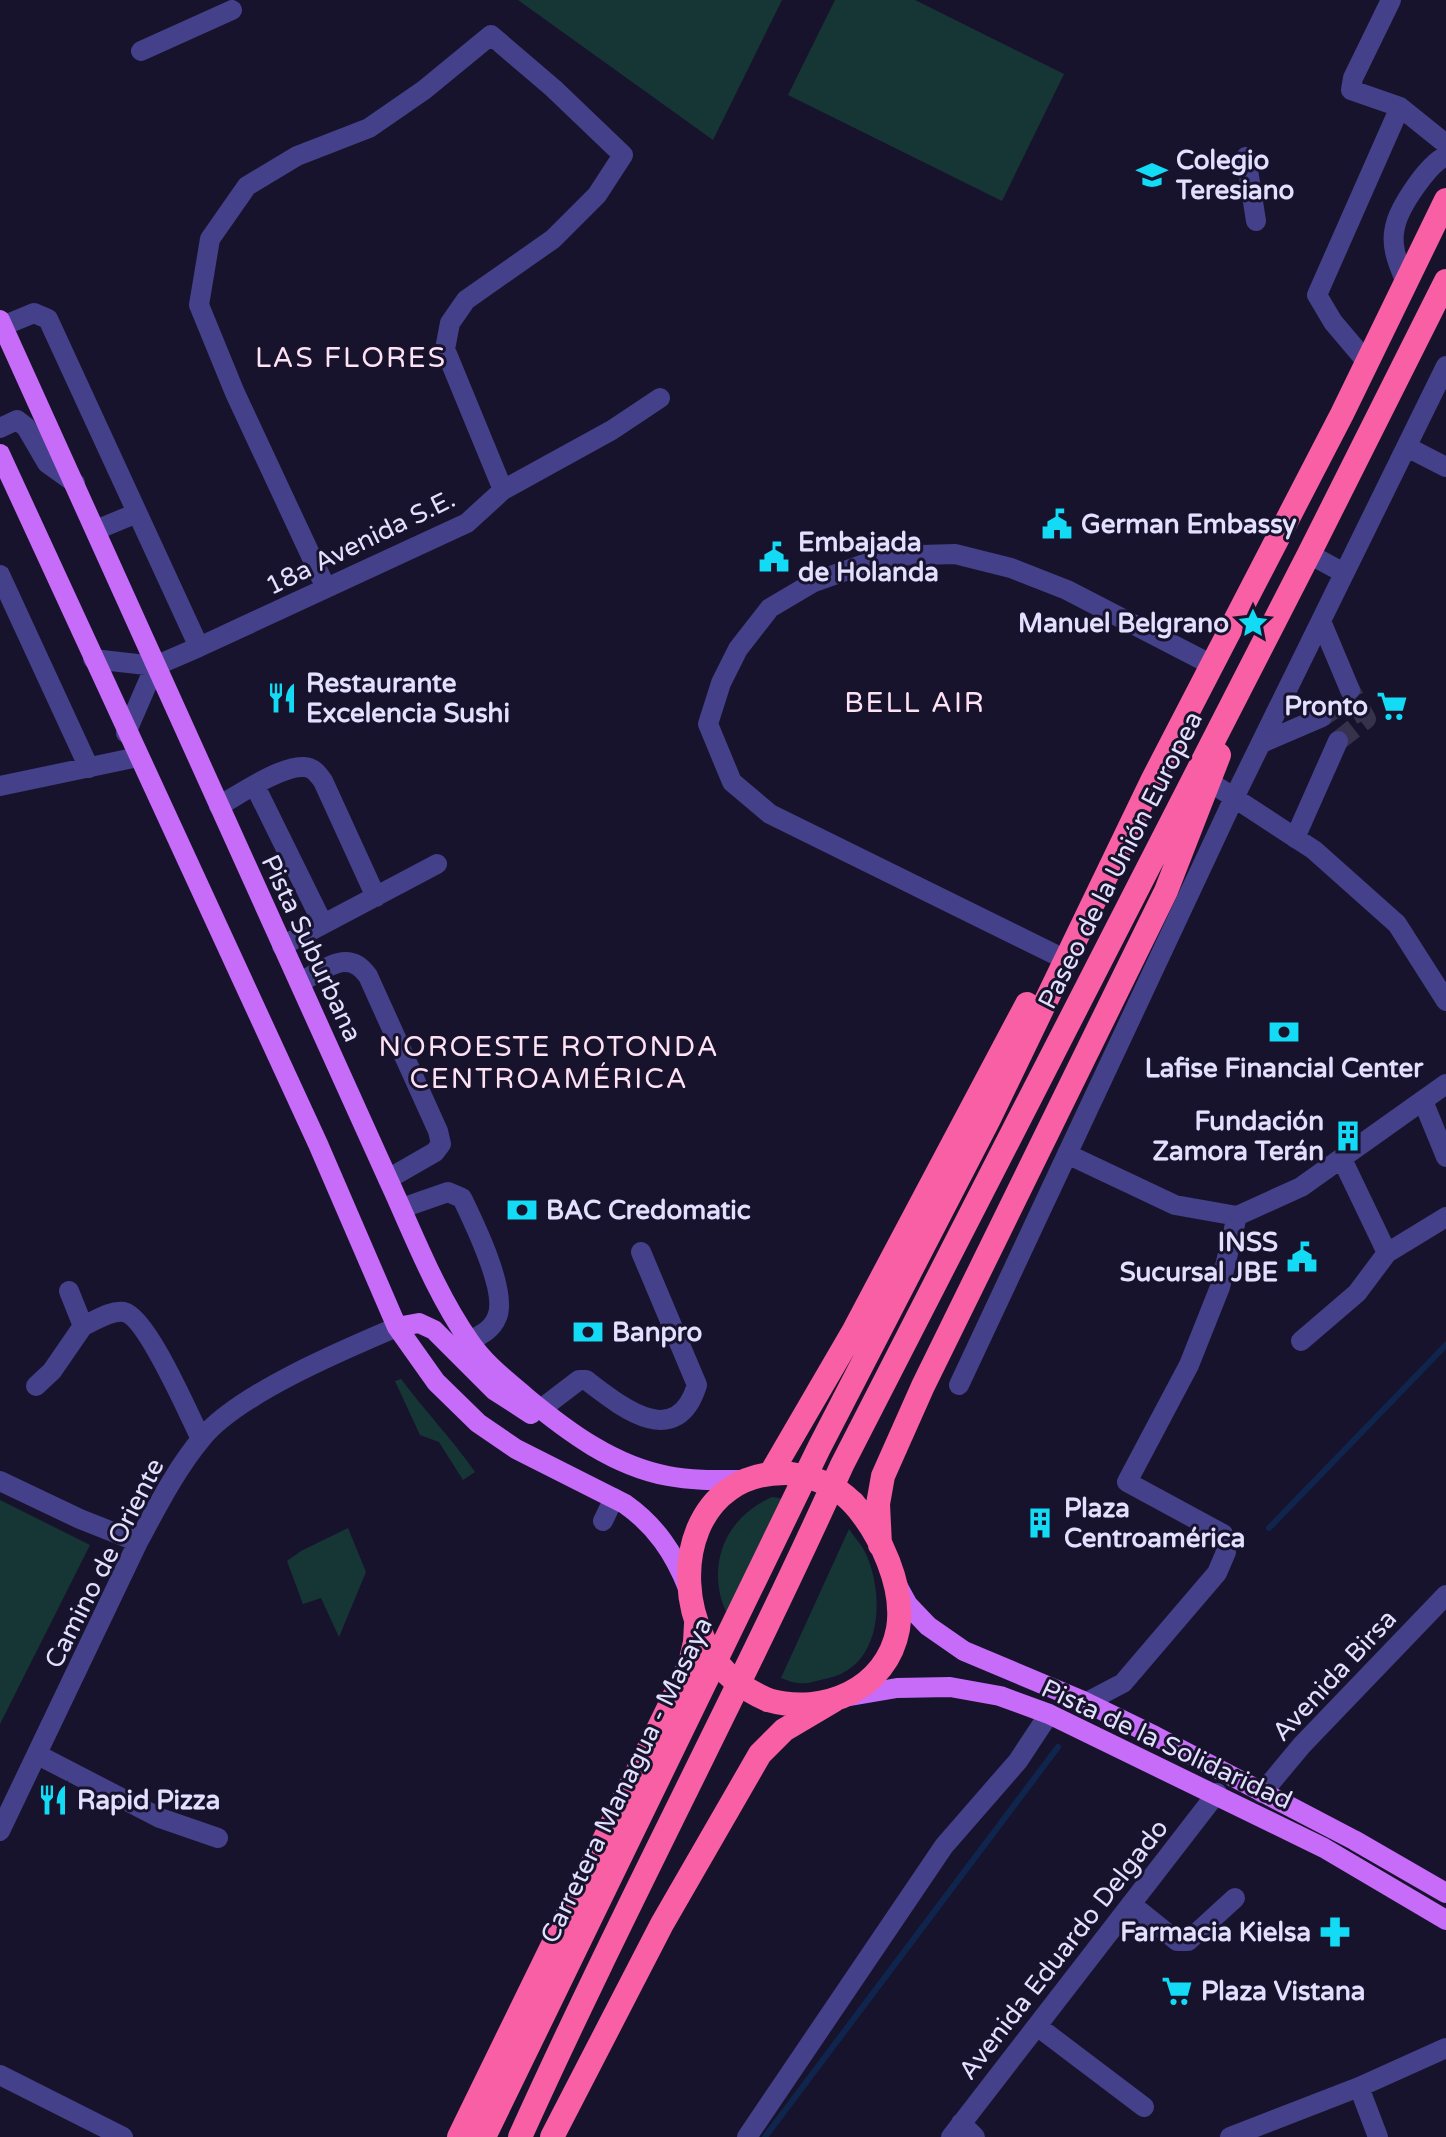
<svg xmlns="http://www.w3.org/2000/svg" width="1446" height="2137" viewBox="0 0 1446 2137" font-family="'Varela Round',sans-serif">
<rect width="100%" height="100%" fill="#18132c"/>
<!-- green -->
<path fill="#163635" d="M518 0H782L713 140Z
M835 0H915L1064 74 1002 201 788 95Z
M401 1379C425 1411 452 1439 475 1472L463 1480 439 1442 420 1435 395 1381Z
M772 1497 793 1500 731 1624C728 1615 722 1604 720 1594 711 1551 733 1514 772 1497Z
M0 1500 90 1545 0 1724Z
M348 1528 366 1572 339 1637 321 1598 303 1604 287 1561 301 1551Z
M849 1529C854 1537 862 1545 866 1554 885 1596 882 1666 829 1678 806 1683 803 1687 781 1678Z"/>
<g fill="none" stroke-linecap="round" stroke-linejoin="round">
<!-- stream -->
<path stroke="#10254e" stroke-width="6" d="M1269 1528 1446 1345
M765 2137 1058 1747"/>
<!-- minor-tunnel -->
<path stroke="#36324c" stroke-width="20" stroke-dasharray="20 10" stroke-linecap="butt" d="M1322 717 1354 695
M1338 741 1366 719 1350 690"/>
<!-- minor -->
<path stroke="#444089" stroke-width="20" d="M1391 0 1353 78 1351 90 1400 107 1446 144
M141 51 232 10
M1246 157 1256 221
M1406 283C1399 265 1390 247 1395 227 1399 207 1428 164 1446 156
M0 327 34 313 48 319 199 647
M1366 361 1333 322 1317 295 1400 107
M0 428 17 420 26 427 47 463 75 483
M1407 447 1446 467
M96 530 137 513
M1309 554 1344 573
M0 575 89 768
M326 588 235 393 199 305 210 239 247 186 297 156 369 128 424 90 491 35 553 88 623 155 597 195 553 239 466 300 450 323 445 349 503 490
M1321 621 1350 690
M93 659 155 666 199 647 467 523 503 490 612 430 660 398
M126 733 155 666
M1264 742 1322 717
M1210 782 1314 850 1397 924 1446 1001
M0 786 138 757
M255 786 323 924
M219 806C238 795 282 765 304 767 313 767 318 774 323 781L376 897
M1295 838 1338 741
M282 946 437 864
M1054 954 770 814 732 782 708 724 721 683 738 649 770 608 814 582 887 556 955 554 1011 568 1067 590 1212 665
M300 982C325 970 348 947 368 976L438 1131 441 1144 435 1152 388 1179
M1423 1101 1446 1157
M1067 1154 1175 1205 1237 1216 1301 1187 1446 1084
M1342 1159 1387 1253
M402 1208 448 1192 462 1198C474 1223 508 1292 497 1317 492 1330 481 1335 469 1341
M69 1291 83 1326C95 1321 110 1310 124 1312 147 1317 189 1415 201 1439
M1301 1341 1357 1293 1387 1253 1446 1217
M959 1385 1234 798 1446 366
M36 1386 52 1371 83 1326
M541 1409 579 1380H586C619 1405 676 1453 697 1385L641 1252
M0 1481 80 1519 138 1542
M603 1521 614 1498
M1083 1701 1087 1702 1123 1683 1217 1573 1226 1552 1223 1534 1127 1482 1189 1365 1220 1287 1237 1216
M38 1755 160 1818 218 1838
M1262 1793 1302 1745 1446 1595
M0 1831 138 1542C157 1507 176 1469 202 1438 238 1394 343 1350 397 1327
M1131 1904 1177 1941H1188L1235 1898
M1037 2026 1144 2107
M0 2075 123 2137
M1359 2087 1378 2137
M961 2123 975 2137
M747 2137 944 1846 1018 1761 1049 1714
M951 2137 1217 1793
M1230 2137 1359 2087 1446 2048"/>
<!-- major -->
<path stroke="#c76bf9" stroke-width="20" d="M0 320 388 1179C413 1233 435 1292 470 1342 485 1364 506 1380 526 1397 568 1432 614 1466 668 1476 694 1481 721 1480 747 1480
M0 454 318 1144 397 1327 436 1382 478 1423 516 1449 625 1504C656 1526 674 1553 688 1588
M397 1327 419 1323 434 1330 494 1390 531 1414
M897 1585 908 1605 928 1626 964 1651 1083 1701 1155 1736 1354 1840 1446 1893
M850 1696 897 1688 950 1687 1000 1696 1049 1714 1324 1848 1446 1920"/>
<!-- highway -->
<path stroke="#f85fa5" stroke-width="24" d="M771 1473 853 1332 1027 1004
M880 1545 878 1504 883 1476 923 1386 1166 891 1219 755
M703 1638C670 1569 695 1473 785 1473
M768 1700C824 1716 887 1689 898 1629 905 1587 880 1533 853 1503
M459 2137 690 1664 695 1642 696 1624
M484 2137 819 1448 989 1119 1153 779 1342 414 1446 200
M520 2137C622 1911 740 1691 842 1465L1309 554 1446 281
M552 2137 662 1924 760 1754 784 1730 833 1701"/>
<!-- highway-bridge -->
<path stroke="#f85fa5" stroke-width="24" d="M786 1473C813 1477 833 1483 853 1503
M707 1648C723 1674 741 1688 768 1700"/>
</g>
<!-- icons -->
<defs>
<g id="school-bare" transform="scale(2.4)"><path d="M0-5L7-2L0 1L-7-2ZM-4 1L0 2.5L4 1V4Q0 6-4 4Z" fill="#13daf5" stroke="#18132c" stroke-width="2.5" paint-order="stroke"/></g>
<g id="civic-bare" transform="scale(2.4)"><path d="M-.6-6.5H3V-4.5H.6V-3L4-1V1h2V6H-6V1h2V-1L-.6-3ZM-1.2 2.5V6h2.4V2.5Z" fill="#13daf5" stroke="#18132c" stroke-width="2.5" paint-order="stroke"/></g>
<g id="sight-bare" transform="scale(2.4)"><path d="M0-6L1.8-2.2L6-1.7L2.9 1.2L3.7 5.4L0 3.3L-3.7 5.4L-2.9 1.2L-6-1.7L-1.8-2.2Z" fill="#13daf5" stroke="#18132c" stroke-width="2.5" paint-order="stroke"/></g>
<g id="restaurant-bare" transform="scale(2.4)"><path d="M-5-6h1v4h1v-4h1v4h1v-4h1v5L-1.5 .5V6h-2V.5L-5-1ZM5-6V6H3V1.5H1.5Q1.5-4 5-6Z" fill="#13daf5" stroke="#18132c" stroke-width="2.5" paint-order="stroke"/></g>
<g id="supermarket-bare" transform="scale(2.4)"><path d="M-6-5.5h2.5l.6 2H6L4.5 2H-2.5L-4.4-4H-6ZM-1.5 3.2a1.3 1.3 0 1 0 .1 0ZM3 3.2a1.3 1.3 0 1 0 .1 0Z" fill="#13daf5" stroke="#18132c" stroke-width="2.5" paint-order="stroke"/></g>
<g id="bank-bare" transform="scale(2.4)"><path d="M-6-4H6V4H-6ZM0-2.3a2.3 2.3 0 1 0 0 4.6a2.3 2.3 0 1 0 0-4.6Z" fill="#13daf5" stroke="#18132c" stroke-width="2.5" paint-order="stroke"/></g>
<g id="building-bare" transform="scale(2.4)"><path d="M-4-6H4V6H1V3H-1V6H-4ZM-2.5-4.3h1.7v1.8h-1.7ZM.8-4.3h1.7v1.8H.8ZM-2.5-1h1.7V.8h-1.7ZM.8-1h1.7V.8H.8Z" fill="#13daf5" stroke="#18132c" stroke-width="2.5" paint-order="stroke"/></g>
<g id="pharmacy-bare" transform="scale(2.4)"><path d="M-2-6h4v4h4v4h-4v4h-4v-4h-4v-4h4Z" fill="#13daf5" stroke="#18132c" stroke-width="2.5" paint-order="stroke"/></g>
</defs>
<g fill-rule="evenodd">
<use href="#school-bare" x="1152" y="175"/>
<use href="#civic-bare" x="1057" y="524"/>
<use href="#civic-bare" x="774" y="557"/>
<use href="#sight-bare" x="1253" y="623"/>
<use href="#restaurant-bare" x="282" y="698"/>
<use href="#supermarket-bare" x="1392" y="706"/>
<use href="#bank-bare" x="1284" y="1032"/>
<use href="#building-bare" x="1348" y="1136"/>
<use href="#bank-bare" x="522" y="1210"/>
<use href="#civic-bare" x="1302" y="1257"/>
<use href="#bank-bare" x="588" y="1332"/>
<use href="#building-bare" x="1040" y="1523"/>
<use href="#restaurant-bare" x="53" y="1800"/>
<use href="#pharmacy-bare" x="1335" y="1932"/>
<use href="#supermarket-bare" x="1177" y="1991"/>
</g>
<g text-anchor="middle" stroke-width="6" stroke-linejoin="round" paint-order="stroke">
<!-- poi labels -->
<g font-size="26" font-weight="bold" fill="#e3dffe" stroke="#18132c" text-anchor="start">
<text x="1176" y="169">Colegio<tspan x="1176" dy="30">Teresiano</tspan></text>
<text x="1081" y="533">German Embassy</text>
<text x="798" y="551">Embajada<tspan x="798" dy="30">de Holanda</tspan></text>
<text x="1229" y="632" text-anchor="end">Manuel Belgrano</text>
<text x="306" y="692">Restaurante<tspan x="306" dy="30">Excelencia Sushi</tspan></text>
<text x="1368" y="715" text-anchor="end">Pronto</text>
<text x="1284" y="1077" text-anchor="middle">Lafise Financial Center</text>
<text x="1324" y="1130" text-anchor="end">Fundación<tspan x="1324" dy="30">Zamora Terán</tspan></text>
<text x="546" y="1219">BAC Credomatic</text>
<text x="1278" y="1251" text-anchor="end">INSS<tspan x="1278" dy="30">Sucursal JBE</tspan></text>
<text x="612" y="1341">Banpro</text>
<text x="1064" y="1517">Plaza<tspan x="1064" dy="30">Centroamérica</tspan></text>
<text x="77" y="1809">Rapid Pizza</text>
<text x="1311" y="1941" text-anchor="end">Farmacia Kielsa</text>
<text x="1201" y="2000">Plaza Vistana</text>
</g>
<!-- street labels -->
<g font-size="26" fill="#e3dffe" stroke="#18132c">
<text transform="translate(360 542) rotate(-26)" y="9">18a Avenida S.E.</text>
<text transform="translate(1120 860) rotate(-63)" y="9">Paseo de la Unión Europea</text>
<text transform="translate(312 948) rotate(65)" y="9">Pista Suburbana</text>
<text transform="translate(104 1563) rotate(-63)" y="9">Camino de Oriente</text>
<text transform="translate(1334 1675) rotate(-47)" y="9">Avenida Birsa</text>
<text transform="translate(1167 1744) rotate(25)" y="9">Pista de la Solidaridad</text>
<text transform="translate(626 1780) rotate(-64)" y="9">Carretera Managua - Masaya</text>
<text transform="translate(1063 1949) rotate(-52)" y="9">Avenida Eduardo Delgado</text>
</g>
<!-- neighbourhood labels -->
<g font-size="28" letter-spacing="2" fill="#fee1f3" stroke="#18132c">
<text x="351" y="367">LAS FLORES</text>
<text x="915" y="712">BELL AIR</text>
<text x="549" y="1056">NOROESTE ROTONDA<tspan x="549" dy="32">CENTROAMÉRICA</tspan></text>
</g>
</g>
</svg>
